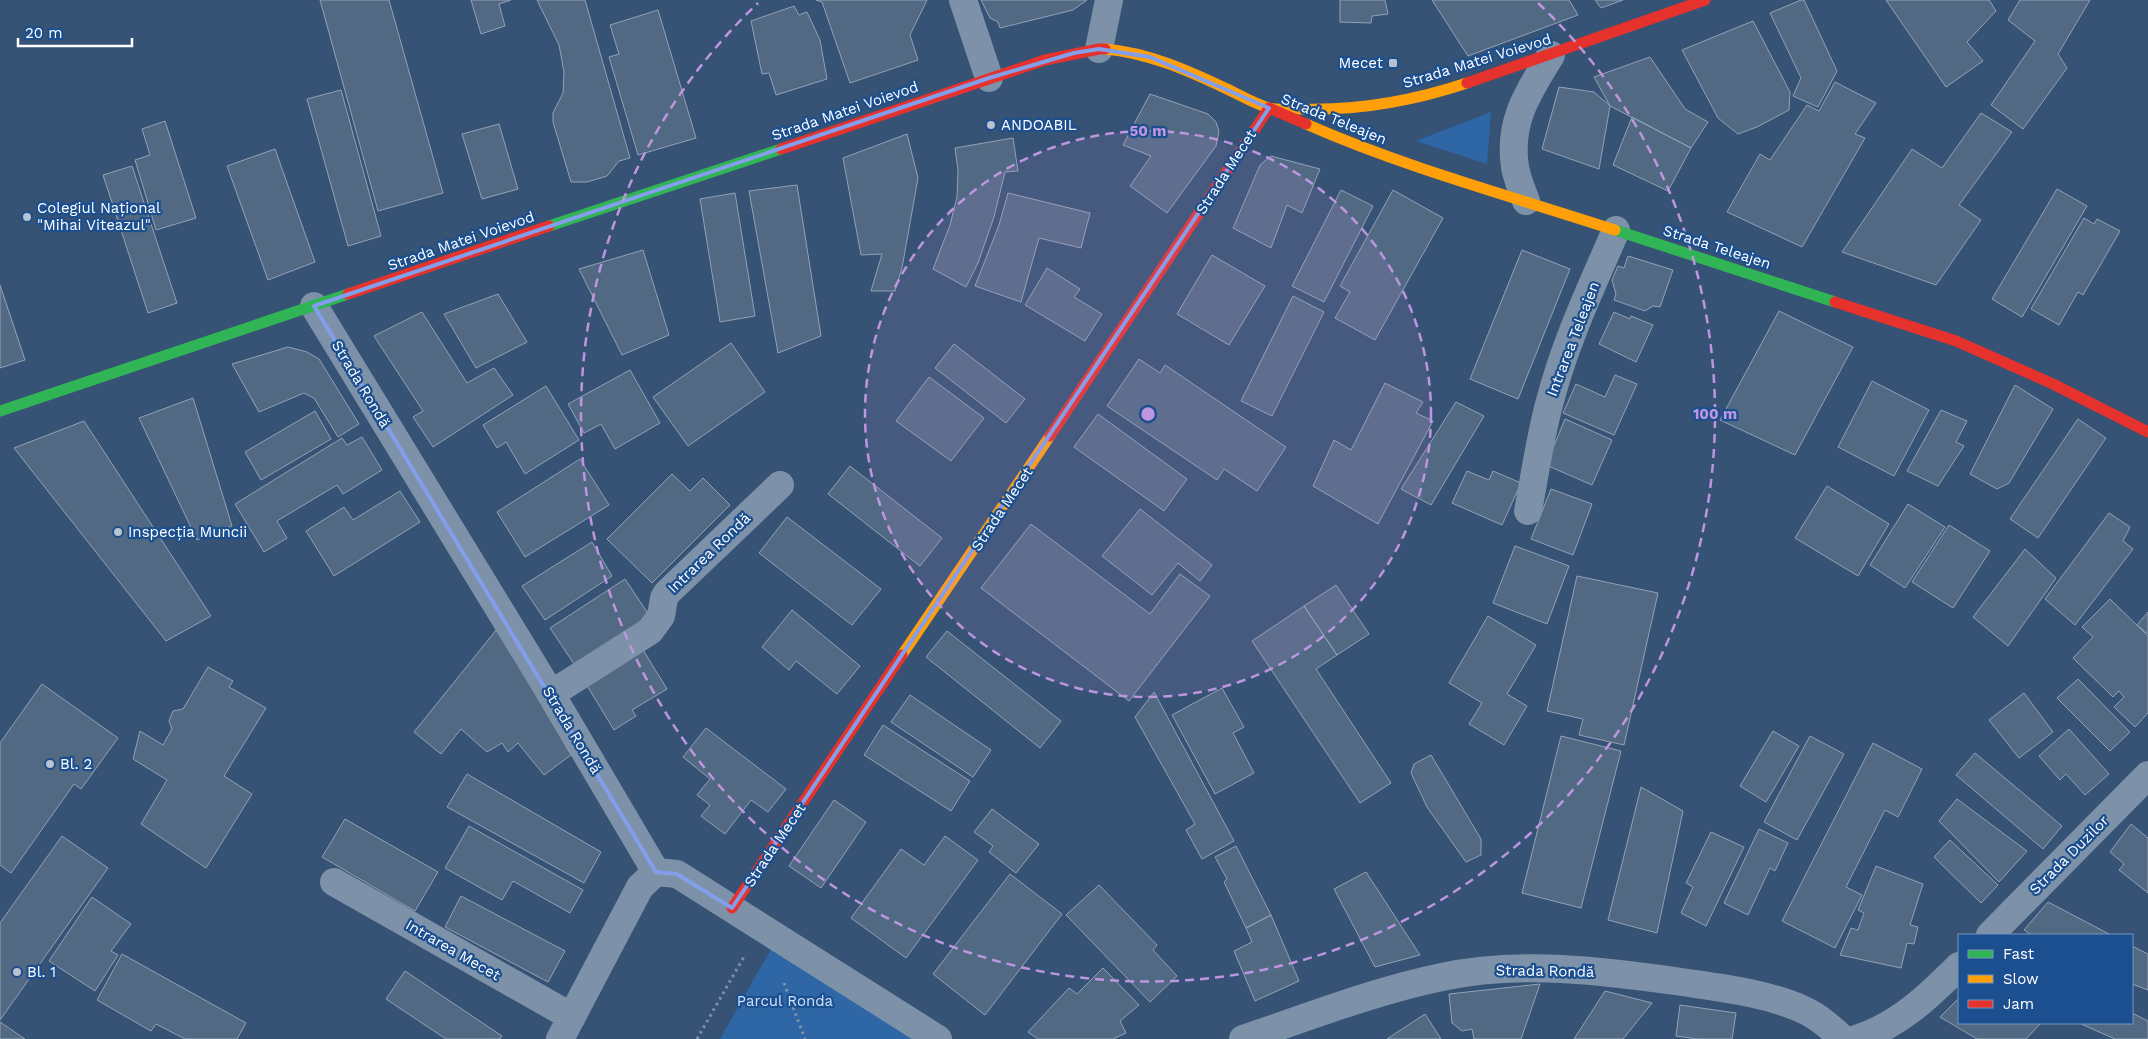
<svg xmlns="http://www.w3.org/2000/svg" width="2148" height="1039" viewBox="0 0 2148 1039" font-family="'Work Sans',sans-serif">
<rect width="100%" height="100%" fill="#365274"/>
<!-- green -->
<path fill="#2f66a5" d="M1491 112 1487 164 1416 141Z
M771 949 914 1039H720Z"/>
<!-- building -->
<path fill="#526984" stroke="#92a2b6" d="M320 0H389L443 193 378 211Z
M471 0H511L499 4 505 26 481 34Z
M537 0H585L630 158 619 161 607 176 587 182H571L553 122V113L563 93 564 72 559 45Z
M816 0H927L910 35 918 60 850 83 822 2Z
M981 0H1087L1073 10 1000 28 998 22 990 18Z
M1340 0H1385L1388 14 1372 16 1371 23 1340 22Z
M1432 0H1569L1578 15 1468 56Z
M1595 0H1623L1601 8Z
M1801 0H1804L1837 71 1818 107 1793 96 1801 78 1770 13Z
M1886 0H1989L1996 11 1967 42 1983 61 1946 87Z
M2020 0H2090L2058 54 2067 68 2023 129 1991 105 2035 41 2008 20Z
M794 6 799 15 807 12 820 40 827 79 776 95 769 73 762 74 751 21Z
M658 10 696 138 638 155 609 57 619 54 610 25Z
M1753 21 1790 92 1789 110 1757 127 1738 134 1718 118 1682 50Z
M1650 57 1685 109 1708 122 1691 148 1610 106 1594 77Z
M1835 82 1876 103 1855 134 1865 138 1802 247 1727 212 1760 154 1770 160 1807 105 1819 111Z
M1559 87 1594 92 1610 106 1599 169 1542 149Z
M341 90 381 236 348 246 307 99Z
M1150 94 1208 114 1216 122 1219 131 1216 146 1167 213 1130 186 1151 156 1123 145Z
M1981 113 2012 132 1959 205 1981 220 1936 285 1842 252 1912 149 1942 168Z
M1632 117 1691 148 1668 191 1613 165Z
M165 121 196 218 156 230 135 160 150 155 142 129Z
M499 124 518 189 482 199 462 134Z
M907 134 918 178 902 268 895 291H871L882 254 861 255 843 158Z
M1013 138 1018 171 1005 172 994 217 978 263 966 287 933 269 950 225 957 197 958 170 955 148Z
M275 149 315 262 268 280 227 166Z
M1271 156 1320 169 1302 213 1287 205 1271 248 1233 228 1260 165Z
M132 166 177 303 148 313 103 175Z
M797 185 821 336 778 353 749 191Z
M2057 189 2087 206 2022 317 1992 299Z
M1341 190 1373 206 1324 302 1292 286Z
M1393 190 1443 218 1375 340 1335 318 1350 292 1340 286Z
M735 193 755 316 720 322 700 199Z
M1008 193 1090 213 1081 248 1039 238 1021 302 975 286 999 225Z
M2084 218 2094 224 2097 219 2120 231 2083 295 2078 292 2059 325 2031 309Z
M643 250 669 335 622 355 579 269Z
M1522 250 1570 269 1518 399 1470 379Z
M1212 255 1265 286 1229 345 1177 314Z
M1628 256 1673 270 1660 307 1653 306 1645 311 1614 300 1616 294 1612 280 1618 266 1624 268Z
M1047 268 1080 289 1074 297 1102 314 1085 341 1025 305Z
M0 285 25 360 0 368Z
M498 294 527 342 476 368 444 314Z
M1293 296 1324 312 1272 416 1241 401Z
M1779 311 1853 347 1795 455 1720 420Z
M422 312 467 383 494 368 513 395 433 447 413 417 423 411 374 336Z
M1614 312 1630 319 1631 316 1653 325 1636 362 1599 344Z
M731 343 765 392 688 446 653 397Z
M954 344 1025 399 1006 423 935 368Z
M288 347 307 352 319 359 359 424 338 437 314 398 304 393 259 412 232 364Z
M1139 359 1160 373 1165 365 1286 447 1257 491 1224 469 1217 480 1107 406Z
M630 370 660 423 615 449 601 424 584 433 568 404Z
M1615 375 1637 384 1614 435 1563 413 1576 384 1605 397Z
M929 377 984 418 951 461 896 421Z
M1872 381 1929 410 1894 476 1838 447Z
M1385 383 1423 402 1416 413 1433 421 1378 524 1313 486 1334 440 1351 450Z
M2015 385 2053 409 2009 483 1997 489 1970 474Z
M546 386 579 440 525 474 506 442 497 448 483 425Z
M193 398 232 526 197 540 139 418Z
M1456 402 1484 416 1431 505 1401 489Z
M1941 410 1967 421 1956 442 1964 446 1938 486 1907 471Z
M315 411 331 439 261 480 245 452Z
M1098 414 1187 479 1164 511 1074 447Z
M1565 419 1612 440 1592 485 1546 465Z
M2078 419 2106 438 2038 538 2010 519Z
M84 421 211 616 166 641 14 448Z
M362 437 382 470 343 494 337 485 277 521 287 538 264 552 235 504 342 438 347 445Z
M580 459 609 505 525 557 497 512Z
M850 466 942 538 920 566 828 494Z
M1467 471 1489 480 1493 471 1521 483 1502 525 1452 503Z
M672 474 690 491 703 478 730 505 652 583 607 539Z
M1827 486 1889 524 1858 576 1795 538Z
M1551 489 1592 504 1573 555 1531 539Z
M400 491 420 522 334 576 306 531 344 507 353 520Z
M1908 504 1945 527 1905 588 1870 565Z
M1140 509 1212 565 1200 581 1178 563 1152 595 1102 556Z
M2109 513 2130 527 2123 541 2133 549 2075 625 2045 599Z
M787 517 881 589 852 625 759 553Z
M1031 524 1150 614 1180 574 1210 596 1129 701 981 588Z
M1949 525 1990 551 1953 608 1912 582Z
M592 542 612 576 545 620 522 586Z
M1515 546 1569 566 1547 624 1493 603Z
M2025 549 2056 578 2008 646 1973 617Z
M1577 576 1658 593 1624 745 1579 735 1583 719 1547 711Z
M625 579 651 618 576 667 550 628Z
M1336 585 1369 634 1337 655 1304 606Z
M2110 599 2148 636V713L2135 727 2114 707 2124 697 2119 691 2113 697 2073 658 2093 637 2082 627Z
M1304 606 1337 655 1316 669 1391 783 1360 803 1252 641Z
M792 610 860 666 837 694 796 661 789 670 762 647Z
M2148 612V634L2137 625Z
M1488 616 1536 645 1507 694 1527 706 1504 745 1469 724 1482 703 1449 683Z
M497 629 571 755 544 775 518 743 508 752 502 743 487 752 461 729 441 754 414 732Z
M947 631 1061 721 1040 748 926 657Z
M643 650 667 689 632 710 636 716 614 730 586 684Z
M208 667 233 681 229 687 266 708 224 776 252 794 206 868 141 824 167 780 133 759 140 731 163 745 172 729 169 721 173 711 183 709Z
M2078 679 2130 732 2110 751 2057 698Z
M42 684 118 738 81 789 74 784 11 873 0 865V743Z
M1222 688 1244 727 1233 733 1254 773 1215 794 1172 715Z
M1154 692 1234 841 1202 859 1186 830 1195 824 1135 717Z
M2024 693 2053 732 2019 758 1989 720Z
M910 695 991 750 973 777 891 722Z
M883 725 970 781 951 811 864 755Z
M706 728 786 789 768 812 751 800 725 834 701 816 710 805 697 795 710 779 683 757Z
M2069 729 2109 774 2085 795 2066 774 2060 780 2039 756Z
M1773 731 1799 746 1766 802 1740 786Z
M1561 736 1621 751 1581 908 1522 893Z
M1810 736 1844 754 1797 840 1764 822Z
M1873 743 1922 769 1898 817 1885 810 1846 887 1862 895 1835 948 1782 921Z
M1975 753 2062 826 2043 849 1956 775Z
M1431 755 1481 839V855L1466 862 1427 807 1411 773 1414 764Z
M467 774 601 852 584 883 447 807Z
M1641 787 1683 811 1657 933 1608 920Z
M1957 799 2027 851 1999 882 1939 821Z
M834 800 866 822 821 888 789 866Z
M992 809 1039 844 1016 873 989 852 993 846 974 832Z
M345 819 438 872 415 911 322 857Z
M2131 824 2148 838V893L2119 870 2124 864 2110 852Z
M469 826 583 890 570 913 513 881 502 900 445 868Z
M1759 829 1788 843 1775 871 1770 868 1748 915 1724 903Z
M1711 832 1744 847 1706 926 1681 913 1693 887 1686 883Z
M62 836 108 868 0 1020V923Z
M945 836 978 860 906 958 851 918 901 849 924 865Z
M1950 840 1998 885 1981 903 1934 857Z
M1236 846 1271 915 1246 928 1224 882 1227 879 1215 857Z
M1876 866 1923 884 1910 925 1918 927 1914 944 1907 943 1901 968 1840 955 1851 928 1858 930 1864 913 1858 910Z
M1366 872 1420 955 1375 967 1334 889Z
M1010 874 1062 914 985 1015 933 974Z
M1099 885 1157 945 1153 950 1177 976 1150 1002 1066 915Z
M461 896 565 951 548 982 445 927Z
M92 897 131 924 111 951 118 955 95 991 49 961Z
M2048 902 2111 935H2032L2024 930Z
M1271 915 1299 981 1255 1001 1234 951 1252 942 1246 928Z
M2132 946 2148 954V990L2132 984Z
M122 954 246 1023 237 1039H185L156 1024 151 1031 97 1000Z
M1103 968 1139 1005 1120 1021 1126 1033 1113 1039H1038L1028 1032 1069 988 1077 994Z
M405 971 502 1036 500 1039H446L386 999Z
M1540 984 1521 1039H1474L1472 1029 1462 1031 1452 1023 1449 994Z
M1605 991 1652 1003 1623 1039H1574Z
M1959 998V1023H2041L2026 1039H1977L1940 1017Z
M1680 1005 1736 1013 1732 1039H1698L1676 1036Z
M2132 1013 2148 1021V1039H2115L2079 1023H2132Z
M1425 1014 1441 1039H1387Z
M0 1022 25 1039H0Z"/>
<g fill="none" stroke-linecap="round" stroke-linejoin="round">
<!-- path -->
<path stroke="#7d92a8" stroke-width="3" stroke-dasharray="2.5 4" stroke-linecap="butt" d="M784 983 805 1039
M697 1039 745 955"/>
<!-- street -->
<path stroke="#7d92a8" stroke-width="28" d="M963 0 989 78
M1099 49 1109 0
M1526 201C1522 190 1517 179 1515 167 1508 122 1528 92 1551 55
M314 306 551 694 656 872
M1528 511C1535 474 1540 437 1550 401 1565 342 1592 286 1616 230
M551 694 650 631 661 616 664 598 667 593 780 485
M656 872 677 874 938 1039
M334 882 572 1017
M1990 935 2148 775
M560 1039 640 887 656 872
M1243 1039C1308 1017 1374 991 1442 977 1521 960 1603 971 1682 982 1722 988 1767 993 1804 1010 1819 1017 1831 1028 1843 1039
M1856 1039C1898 1026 1929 996 1959 966"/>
<!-- fast -->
<path stroke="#30b455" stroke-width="11" d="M549 226 781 149
M1615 230 1835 302
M0 411 348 294"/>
<!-- slow -->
<path stroke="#ff9f0a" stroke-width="11" d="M1105 49C1149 53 1187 70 1227 89 1240 95 1255 104 1269 108 1278 110 1289 109 1299 109 1356 111 1413 101 1467 83
M1306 124C1406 168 1511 196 1615 230
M902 655 1050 436"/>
<!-- jam -->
<path stroke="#e5322d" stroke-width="11" d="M1467 83 1705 0
M781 149 1045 60 1099 49H1105
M348 294 549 226
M1835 302 1956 341 2053 384 2148 432
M1050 436 1269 108 1306 124
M732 908 902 655"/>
</g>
<!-- marked area -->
<path fill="none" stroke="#839eea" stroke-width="4" stroke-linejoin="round" d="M1099 49 1150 57 1269 108 732 908 677 874 656 872 314 306 989 78 1074 53Z"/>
<!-- distance rings -->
<circle cx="1148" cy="414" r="283" fill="#bd96df" fill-opacity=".12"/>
<g fill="none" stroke="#bd96df" stroke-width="2.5" stroke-dasharray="9 6">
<circle cx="1148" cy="414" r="283"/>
<path d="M1538 3A567 567 0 1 1 758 3"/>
</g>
<!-- markers -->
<g fill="#b9c2ce" stroke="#1b4f8f" stroke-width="2">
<rect x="1388" y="58" width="10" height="10" rx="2.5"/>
<circle cx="991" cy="125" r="5"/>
<circle cx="27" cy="217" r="5"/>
<circle cx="118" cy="532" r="5"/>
<circle cx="50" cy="764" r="5"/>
<circle cx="17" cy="972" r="5"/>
</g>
<g text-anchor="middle" stroke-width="4.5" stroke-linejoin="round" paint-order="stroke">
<!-- street labels -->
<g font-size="15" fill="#fff" stroke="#1b4f8f">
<text transform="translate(1477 61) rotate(-17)" y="5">Strada Matei Voievod</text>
<text transform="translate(845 111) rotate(-19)" y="5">Strada Matei Voievod</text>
<text transform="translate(1334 119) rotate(22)" y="5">Strada Teleajen</text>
<text transform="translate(1226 172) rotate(-57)" y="5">Strada Mecet</text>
<text transform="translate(461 241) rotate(-19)" y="5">Strada Matei Voievod</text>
<text transform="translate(1717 247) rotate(18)" y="5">Strada Teleajen</text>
<text transform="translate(1573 339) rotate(-69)" y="5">Intrarea Teleajen</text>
<text transform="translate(361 384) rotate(59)" y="5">Strada Rondă</text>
<text transform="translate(1002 509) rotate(-56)" y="5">Strada Mecet</text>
<text transform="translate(709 553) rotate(-44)" y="5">Intrarea Rondă</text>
<text transform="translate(572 730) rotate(59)" y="5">Strada Rondă</text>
<text transform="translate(775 845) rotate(-56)" y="5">Strada Mecet</text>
<text transform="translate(2069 855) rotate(-45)" y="5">Strada Duzilor</text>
<text transform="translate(453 950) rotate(30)" y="5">Intrarea Mecet</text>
<text transform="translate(1545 971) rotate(1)" y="5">Strada Rondă</text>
</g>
<!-- poi labels -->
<g font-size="15" fill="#fff" stroke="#1b4f8f" text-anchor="start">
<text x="1383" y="68" text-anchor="end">Mecet</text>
<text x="1001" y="130">ANDOABIL</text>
<text x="37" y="213">Colegiul Național<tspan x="37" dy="17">"Mihai Viteazul"</tspan></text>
<text x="128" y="537">Inspecția Muncii</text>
<text x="60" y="769">Bl. 2</text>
<text x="27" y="977">Bl. 1</text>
</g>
<!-- park labels -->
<g font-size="15" fill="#cfe3fa" stroke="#1b4f8f">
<text x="785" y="1006">Parcul Ronda</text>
</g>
</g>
<circle cx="1148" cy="414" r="8" fill="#bd96df" stroke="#1b4f8f" stroke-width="2.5"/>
<g font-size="15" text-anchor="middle" font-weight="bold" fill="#bd96df" stroke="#1b4f8f" stroke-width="4.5" stroke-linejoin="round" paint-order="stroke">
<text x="1148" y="136">50 m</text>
<text x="1715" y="419">100 m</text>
</g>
<!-- legend -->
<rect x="1958" y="934" width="175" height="90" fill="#1b4f8f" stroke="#7695bc"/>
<rect x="1968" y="950" width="25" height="8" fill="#30b455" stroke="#7695bc"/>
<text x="2003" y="959" font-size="15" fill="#ffffff">Fast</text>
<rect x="1968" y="975" width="25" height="8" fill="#ff9f0a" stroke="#7695bc"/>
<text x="2003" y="984" font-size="15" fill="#ffffff">Slow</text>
<rect x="1968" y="1000" width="25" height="8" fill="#e5322d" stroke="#7695bc"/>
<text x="2003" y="1009" font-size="15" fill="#ffffff">Jam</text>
<!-- scale -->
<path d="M18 38v8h114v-8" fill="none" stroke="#ffffff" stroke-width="2.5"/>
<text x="25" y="38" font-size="15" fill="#ffffff" stroke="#1b4f8f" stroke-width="4" paint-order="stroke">20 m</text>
</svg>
